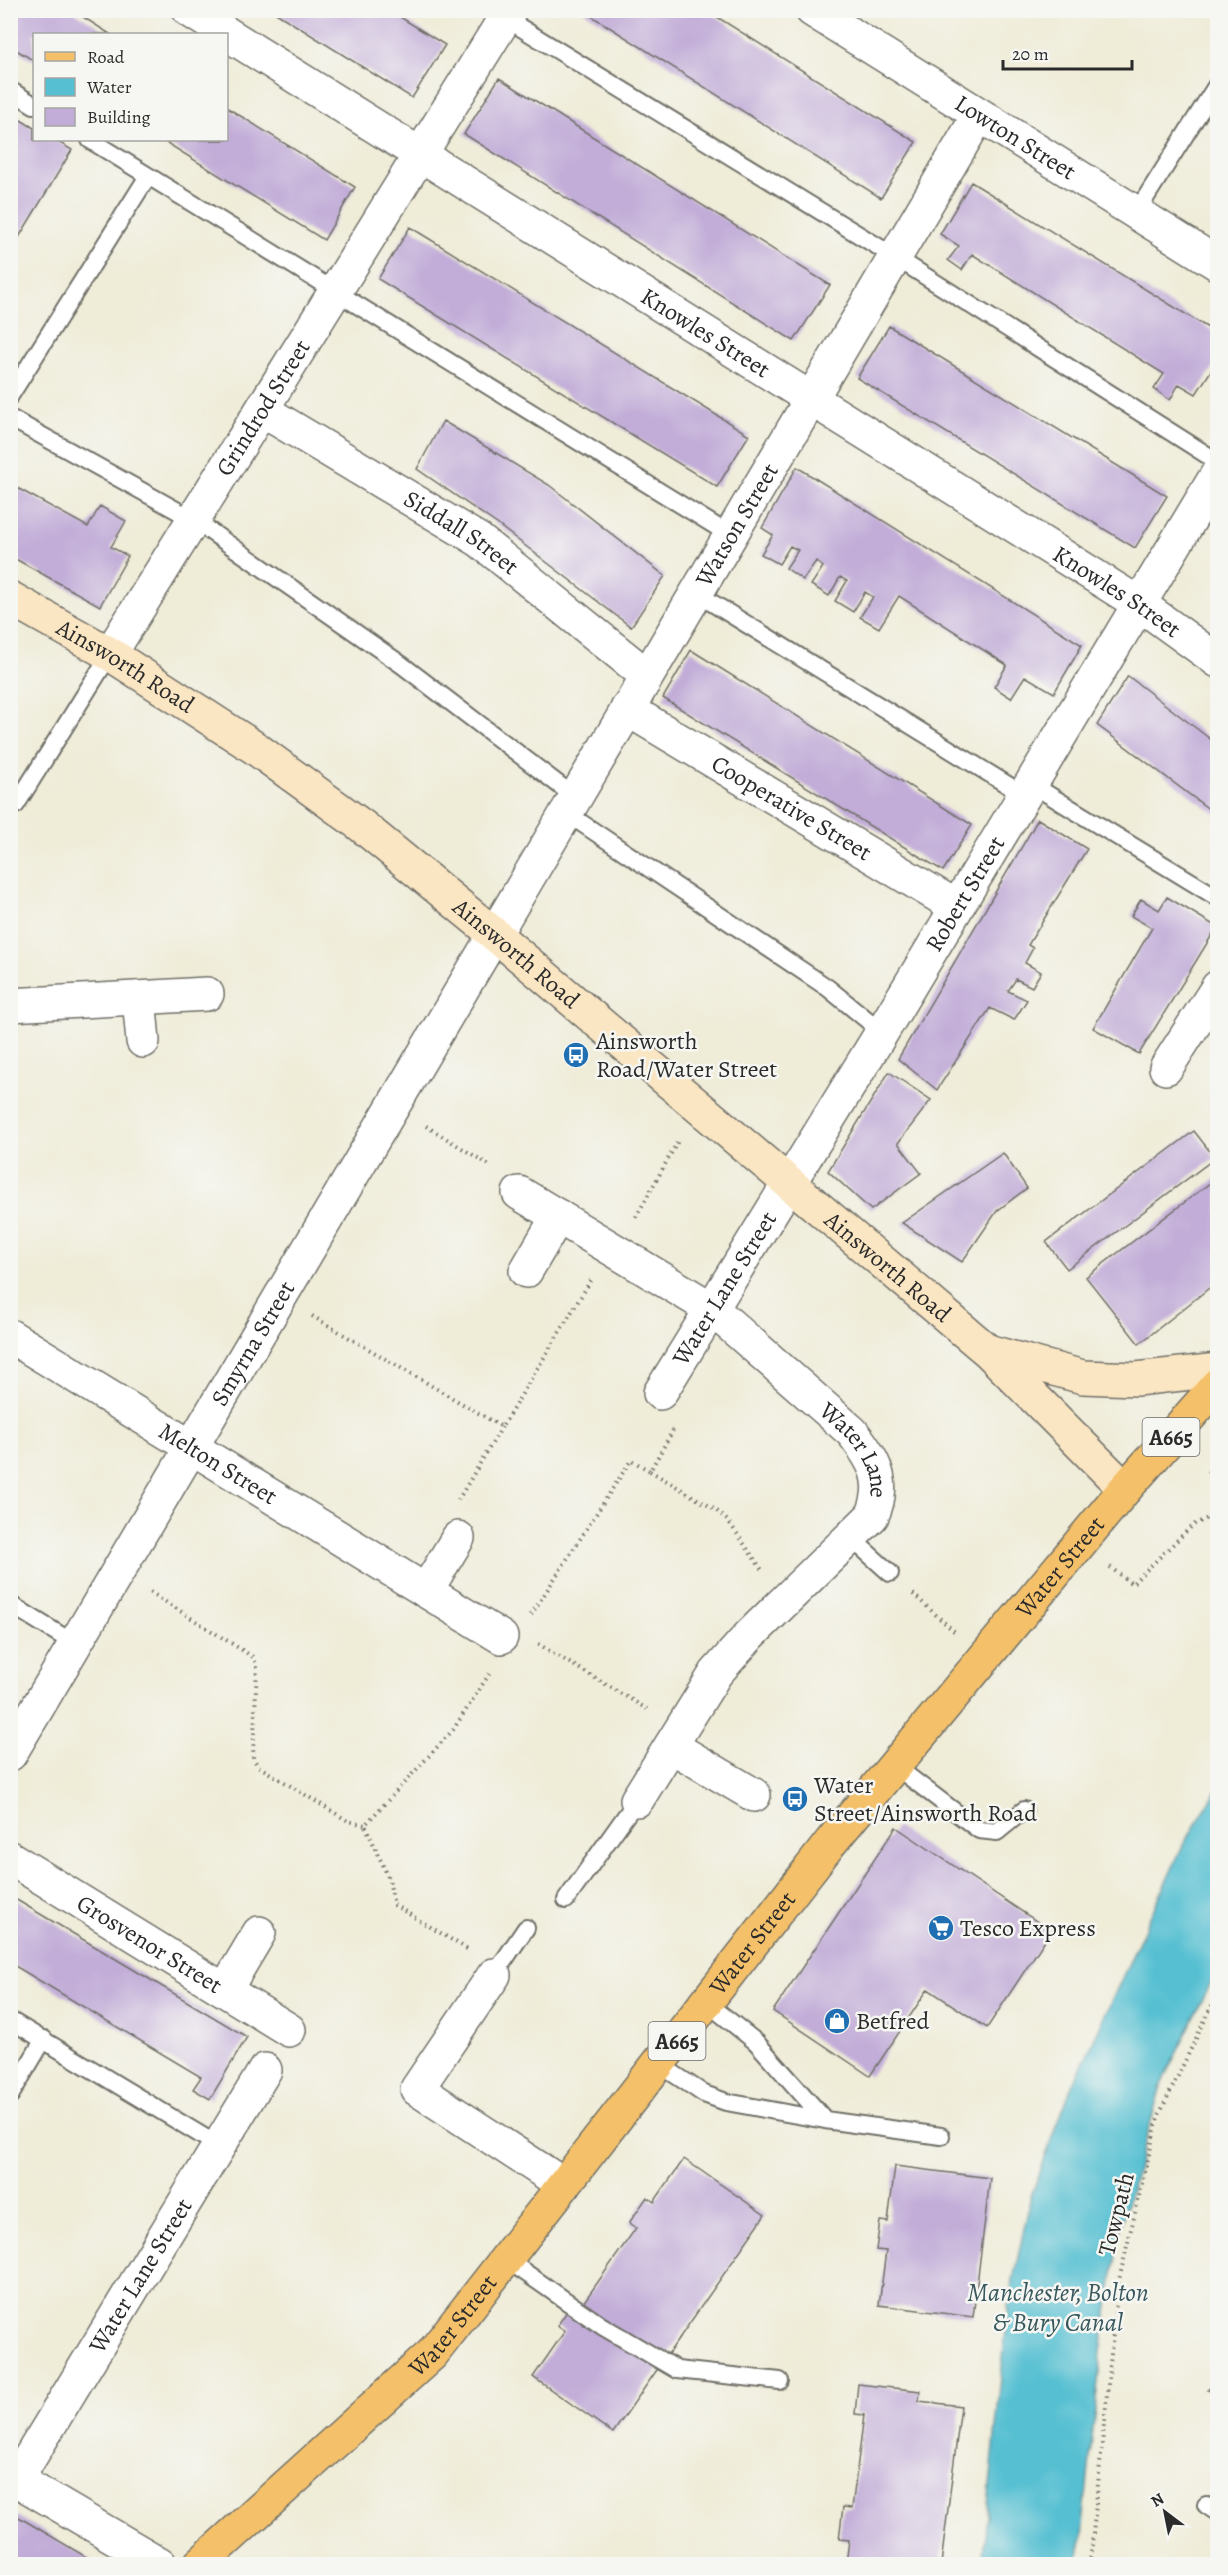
<svg xmlns="http://www.w3.org/2000/svg" width="1228" height="2575" viewBox="0 0 1228 2575" font-family="Alegreya,serif">
<rect width="100%" height="100%" fill="#f6f6f2"/>
<filter id="ink" filterUnits="userSpaceOnUse"><feTurbulence type="fractalNoise" baseFrequency=".0167" numOctaves="2"/><feDisplacementMap in="SourceGraphic" scale="12" xChannelSelector="R" yChannelSelector="G"/><feConvolveMatrix kernelMatrix="1 2 1 2 8 2 1 2 1" color-interpolation-filters="sRGB"/></filter>
<filter id="wash" filterUnits="userSpaceOnUse"><feTurbulence type="fractalNoise" baseFrequency=".008" numOctaves="4" result="noise"/><feDisplacementMap in="SourceGraphic" scale="24" xChannelSelector="R" yChannelSelector="G"/><feGaussianBlur stdDeviation="1.35" result="paint"/><feColorMatrix in="noise" values="0 0 0 0 0 0 0 0 0 0 0 0 0 0 0 0 0 1.4 0 .05"/><feComposite in="paint" operator="in"/></filter>
<g filter="url(#wash)">
<rect width="100%" height="100%" fill="#efecd8"/>
<!-- water -->
<path fill="#56c0d2" stroke="#40767e" stroke-width="1.5" d="M1217 1790V1970L1162 2083 1120 2229 1101 2352 1079 2564H982L1009 2299 1031 2196 1068 2096 1183 1845Z"/>
<g id="blocks">
<!-- building -->
<path fill="#c2add8" d="M17 10H72L110 34H34V61L10 46V21Z
M271 10H389L445 45 412 98Z
M582 10H706L916 142 881 198Z
M499 78 830 285 794 341 464 134Z
M226 107 355 187 324 240 162 140H226Z
M16 117 34 128V140H55L72 150 10 252V126Z
M971 182 1218 334V360L1196 394 1179 384 1170 400 1154 389 1164 374 972 254 962 270 948 260 959 246 940 234Z
M410 227 749 435 717 487 378 279Z
M889 326 1167 496 1135 548 857 378Z
M443 421 549 485 665 576 631 627 497 524 417 469Z
M797 467 1082 645 1054 693 1025 676 1011 698 994 687 1007 665 899 596 879 628 860 617 873 597 865 592 853 612 835 601 847 581 840 577 829 596 811 585 823 567 816 561 803 580 786 568 798 550 790 546 779 564 761 554 773 535 762 528Z
M10 484 88 527 100 506 126 521 111 547 128 556 100 606 10 556Z
M691 650 972 825 943 871 663 698Z
M1128 676 1218 745V816L1097 725Z
M1038 819 1087 849 1028 945 1033 948 1025 963 1041 972 1032 987 1016 979 1008 991 1027 1000 1014 1020 990 1008 937 1090 898 1059Z
M1167 897 1217 927 1139 1054 1093 1028 1152 928 1131 916 1141 899 1159 910Z
M889 1072 931 1100 898 1143 921 1173 871 1210 828 1171Z
M1194 1131 1215 1158 1067 1269 1046 1242Z
M1003 1153 1027 1188 997 1211 962 1262 902 1223Z
M1218 1177V1281L1139 1344 1086 1277Z
M896 1827 1051 1931 987 2028 928 1989 870 2076 773 2011Z
M10 1896 247 2037 210 2099 193 2089 201 2077 10 1963Z
M684 2159 765 2215 613 2433 533 2377 565 2331 557 2326 574 2301 581 2306 636 2228 629 2223 647 2197 654 2202Z
M895 2166 990 2178 973 2317 879 2305 886 2251 876 2250 880 2221 888 2222Z
M1218 2376V2396L1208 2390Z
M858 2384 920 2391 919 2401 961 2406 941 2564H846L849 2540 839 2539 843 2507 852 2508 864 2415 855 2414Z
M17 2516 98 2564H10V2523Z"/>
</g>
</g>
<g filter="url(#ink)">
<use href="#blocks" fill-opacity="0" stroke="#706f68" stroke-width="1.5"/>
<g fill="none" stroke-linecap="round" stroke-linejoin="round">
<!-- lane casing -->
<g stroke="#706f68" stroke-width="20">
<path id="lane" d="M500 15 895 257 1218 462
M10 90 34 105
M90 140 730 535
M1136 213 1218 83
M10 396 148 176
M10 418 194 520 402 665 575 797
M696 593 1024 795
M1031 784 1218 898
M10 802 16 805 110 654
M565 812 828 988 882 1032
M850 1537 890 1573
M10 1604 75 1644
M895 1766 979 1830 997 1832 1024 1810
M566 1900 637 1800
M494 1975 526 1928
M10 2020 219 2146
M659 2064 704 2094 726 2102 825 2120 756 2042 706 2002
M10 2096 44 2039
M825 2120 941 2136
M506 2259 602 2326 677 2370 780 2381
M1206 2505 1218 2513"/>
</g>
<!-- street casing -->
<g stroke="#706f68" stroke-width="36">
<g id="street">
<path id="s1" d="M189 10 1138 603 1218 661"/>
<path id="s2" d="M812 10 1218 264"/>
<path id="s3" d="M262 410 479 540 646 675"/>
<path id="s4" d="M110 654 510 10"/>
<path id="s5" d="M627 709 957 907"/>
<path d="M139 998 143 1041"/>
<path d="M10 1005 207 994"/>
<path d="M1166 1068 1218 987"/>
<path id="s6" d="M519 1193 712 1309 852 1432C873 1459 888 1481 872 1516L750 1635 716 1673 637 1800"/>
<path d="M526 1271 558 1216"/>
<path id="s7" d="M10 1336 501 1637"/>
<path id="s8" d="M660 1393 882 1032 1218 473"/>
<path d="M426 1591 458 1538"/>
<path d="M671 1746 754 1795"/>
<path id="s9" d="M10 1754 979 115"/>
<path id="s10" d="M10 1858 289 2030"/>
<path d="M494 1975 417 2089 564 2185"/>
<path d="M225 1990 259 1933"/>
<path d="M10 2476 160 2564"/>
<path id="s11" d="M17 2479 265 2070"/>
</g>
</g>
<!-- secondary casing -->
<g stroke="#706f68" stroke-width="36">
<g id="secondary">
<path id="s12" d="M10 598 110 654 255 748 362 826 494 934 989 1352 1125 1489"/>
<path d="M991 1352 1083 1377 1136 1379 1218 1370"/>
</g>
</g>
<!-- primary casing -->
<g stroke="#706f68" stroke-width="36">
<g id="primary">
<path id="s13" d="M200 2564 432 2354 831 1842 1125 1489 1218 1384"/>
</g>
</g>
<!-- path -->
<path stroke="#706f68" stroke-width="4" stroke-dasharray="1.5 4.5" stroke-linecap="butt" d="M426 1126 491 1166
M636 1217 679 1139
M312 1316 502 1427 591 1280
M650 1471 716 1510 729 1522 762 1570
M1207 1471 1218 1479
M458 1500 502 1427
M1110 1567 1132 1584 1193 1525 1218 1513
M150 1592 253 1657 257 1666 253 1758 258 1766 348 1821 365 1825
M913 1594 956 1633
M531 1615 631 1460 650 1471 673 1430
M538 1644 647 1709
M467 1949 394 1905 389 1879 365 1825 453 1730 490 1673
M1090 2564 1118 2284 1158 2117 1218 1993"/>
<!-- lane -->
<use href="#lane" stroke="#fff" stroke-width="16"/>
<!-- street -->
<use href="#street" stroke="#fff" stroke-width="33"/>
<!-- secondary -->
<use href="#secondary" stroke="#fbe6c3" stroke-width="33"/>
<!-- primary -->
<use href="#primary" stroke="#f4c16a" stroke-width="33"/>
</g>
</g>
<!-- icons -->
<defs>
<g id="bus-disc" transform="scale(1.35)"><circle r="9.5" fill="#1f6fb2" stroke="#f6f6f2"/><path d="M-5-6H5V4H4V6H2V4H-2V6H-4V4H-5ZM-3.5-4V0h7V-4ZM-3.5 1.2v1.5H-2V1.2ZM2 1.2v1.5H3.5V1.2Z" fill="#fff"/></g>
<g id="supermarket-disc" transform="scale(1.35)"><circle r="9.5" fill="#1f6fb2" stroke="#f6f6f2"/><path d="M-6-5.5h2.5l.6 2H6L4.5 2H-2.5L-4.4-4H-6ZM-1.5 3.2a1.3 1.3 0 1 0 .1 0ZM3 3.2a1.3 1.3 0 1 0 .1 0Z" fill="#fff"/></g>
<g id="shop-disc" transform="scale(1.35)"><circle r="9.5" fill="#1f6fb2" stroke="#f6f6f2"/><path d="M-5-2.5h2.3a2.7 3.5 0 0 1 5.4 0H5L5.5 6h-11ZM-1.5-2.5h3a1.5 2.3 0 0 0-3 0Z" fill="#fff"/></g>
</defs>
<g fill-rule="evenodd">
<use href="#bus-disc" x="576" y="1055"/>
<use href="#bus-disc" x="795" y="1799"/>
<use href="#supermarket-disc" x="941" y="1928"/>
<use href="#shop-disc" x="837" y="2021"/>
</g>
<g text-anchor="middle" stroke-width="5" stroke-linejoin="round" paint-order="stroke">
<!-- shield labels -->
<g fill="#f6f6f2" stroke="#686867" stroke-width="1.5">
<rect x="1142.5" y="1418" width="57" height="38" rx="4.5"/>
<rect x="648.5" y="2022" width="57" height="38" rx="4.5"/>
</g>
<g font-size="22" font-weight="bold" fill="#2b2b2b">
<text x="1171" y="1445">A665</text>
<text x="677" y="2049">A665</text>
</g>
<!-- street labels -->
<g font-size="24" fill="#2b2b2b" stroke="#f6f6f2">
<text dy="8" stroke="none"><textPath href="#s2" startOffset="240">Lowton Street</textPath></text>
<text dy="8" stroke="none"><textPath href="#s1" startOffset="609">Knowles Street</textPath></text>
<text dy="8" stroke="none"><textPath href="#s4" startOffset="290">Grindrod Street</textPath></text>
<text dy="8" stroke="none"><textPath href="#s9" startOffset="1428">Watson Street</textPath></text>
<text dy="8" stroke="none"><textPath href="#s3" startOffset="234">Siddall Street</textPath></text>
<text dy="8" stroke="none"><textPath href="#s1" startOffset="1095">Knowles Street</textPath></text>
<text dy="8" stroke="none"><textPath href="#s12" startOffset="134">Ainsworth Road</textPath></text>
<text dy="8" stroke="none"><textPath href="#s5" startOffset="192">Cooperative Street</textPath></text>
<text dy="8" stroke="none"><textPath href="#s8" startOffset="585">Robert Street</textPath></text>
<text dy="8" stroke="none"><textPath href="#s12" startOffset="620">Ainsworth Road</textPath></text>
<text dy="8" stroke="none"><textPath href="#s12" startOffset="1106">Ainsworth Road</textPath></text>
<text dy="8" stroke="none"><textPath href="#s8" startOffset="123">Water Lane Street</textPath></text>
<text dy="8" stroke="none"><textPath href="#s9" startOffset="477">Smyrna Street</textPath></text>
<text dy="8" stroke="none"><textPath href="#s6" startOffset="429">Water Lane</textPath></text>
<text dy="8" stroke="none"><textPath href="#s7" startOffset="244">Melton Street</textPath></text>
<text dy="8" stroke="none"><textPath href="#s13" startOffset="1320">Water Street</textPath></text>
<text dy="8" stroke="none"><textPath href="#s13" startOffset="834">Water Street</textPath></text>
<text dy="8" stroke="none"><textPath href="#s10" startOffset="164">Grosvenor Street</textPath></text>
<text transform="translate(1116 2214) rotate(-76)" y="8">Towpath</text>
<text dy="8" stroke="none"><textPath href="#s11" startOffset="238">Water Lane Street</textPath></text>
<text dy="8" stroke="none"><textPath href="#s13" startOffset="348">Water Street</textPath></text>
</g>
<!-- poi labels -->
<g font-size="24" fill="#2b2b2b" stroke="#f6f6f2" text-anchor="start">
<text x="596" y="1049">Ainsworth<tspan x="596" dy="28">Road/Water Street</tspan></text>
<text x="814" y="1793">Water<tspan x="814" dy="28">Street/Ainsworth Road</tspan></text>
<text x="960" y="1936">Tesco Express</text>
<text x="856" y="2029">Betfred</text>
</g>
<!-- water labels -->
<g font-size="26" font-style="italic" fill="#38585d" stroke="#f6f6f2">
<text x="1058" y="2301">Manchester, Bolton<tspan x="1058" dy="30">&amp; Bury Canal</tspan></text>
</g>
</g>
<!-- margin -->
<rect width="1228" height="2575" fill="none" stroke="#f6f6f2" stroke-width="36"/>
<!-- legend -->
<rect x="33" y="33" width="195" height="108" fill="#f6f6f2" stroke="#a5a5a2" stroke-width="1.5"/>
<rect x="45" y="52" width="30" height="9" fill="#f4c16a" stroke="#a5a5a2" stroke-width="1.5"/>
<text x="87" y="63" font-size="18" fill="#2b2b2b">Road</text>
<rect x="45" y="78" width="30" height="18" fill="#56c0d2" stroke="#a5a5a2" stroke-width="1.5"/>
<text x="87" y="93" font-size="18" fill="#2b2b2b">Water</text>
<rect x="45" y="108" width="30" height="18" fill="#c2add8" stroke="#a5a5a2" stroke-width="1.5"/>
<text x="87" y="123" font-size="18" fill="#2b2b2b">Building</text>
<!-- north arrow -->
<g transform="translate(1165 2512) rotate(328)" stroke="#f6f6f2" stroke-width="4.5" paint-order="stroke">
<path d="M0-4.5L10 22L0 15L-10 22Z" fill="#2b2b2b"/>
<text y="-9" font-size="16" font-weight="bold" text-anchor="middle" fill="#2b2b2b">N</text>
</g>
<!-- scale -->
<path d="M1003 60v9h129v-9" fill="none" stroke="#2b2b2b" stroke-width="3"/>
<text x="1012" y="60" font-size="18" fill="#2b2b2b" stroke="#f6f6f2" stroke-width="4.5" paint-order="stroke">20 m</text>
</svg>
